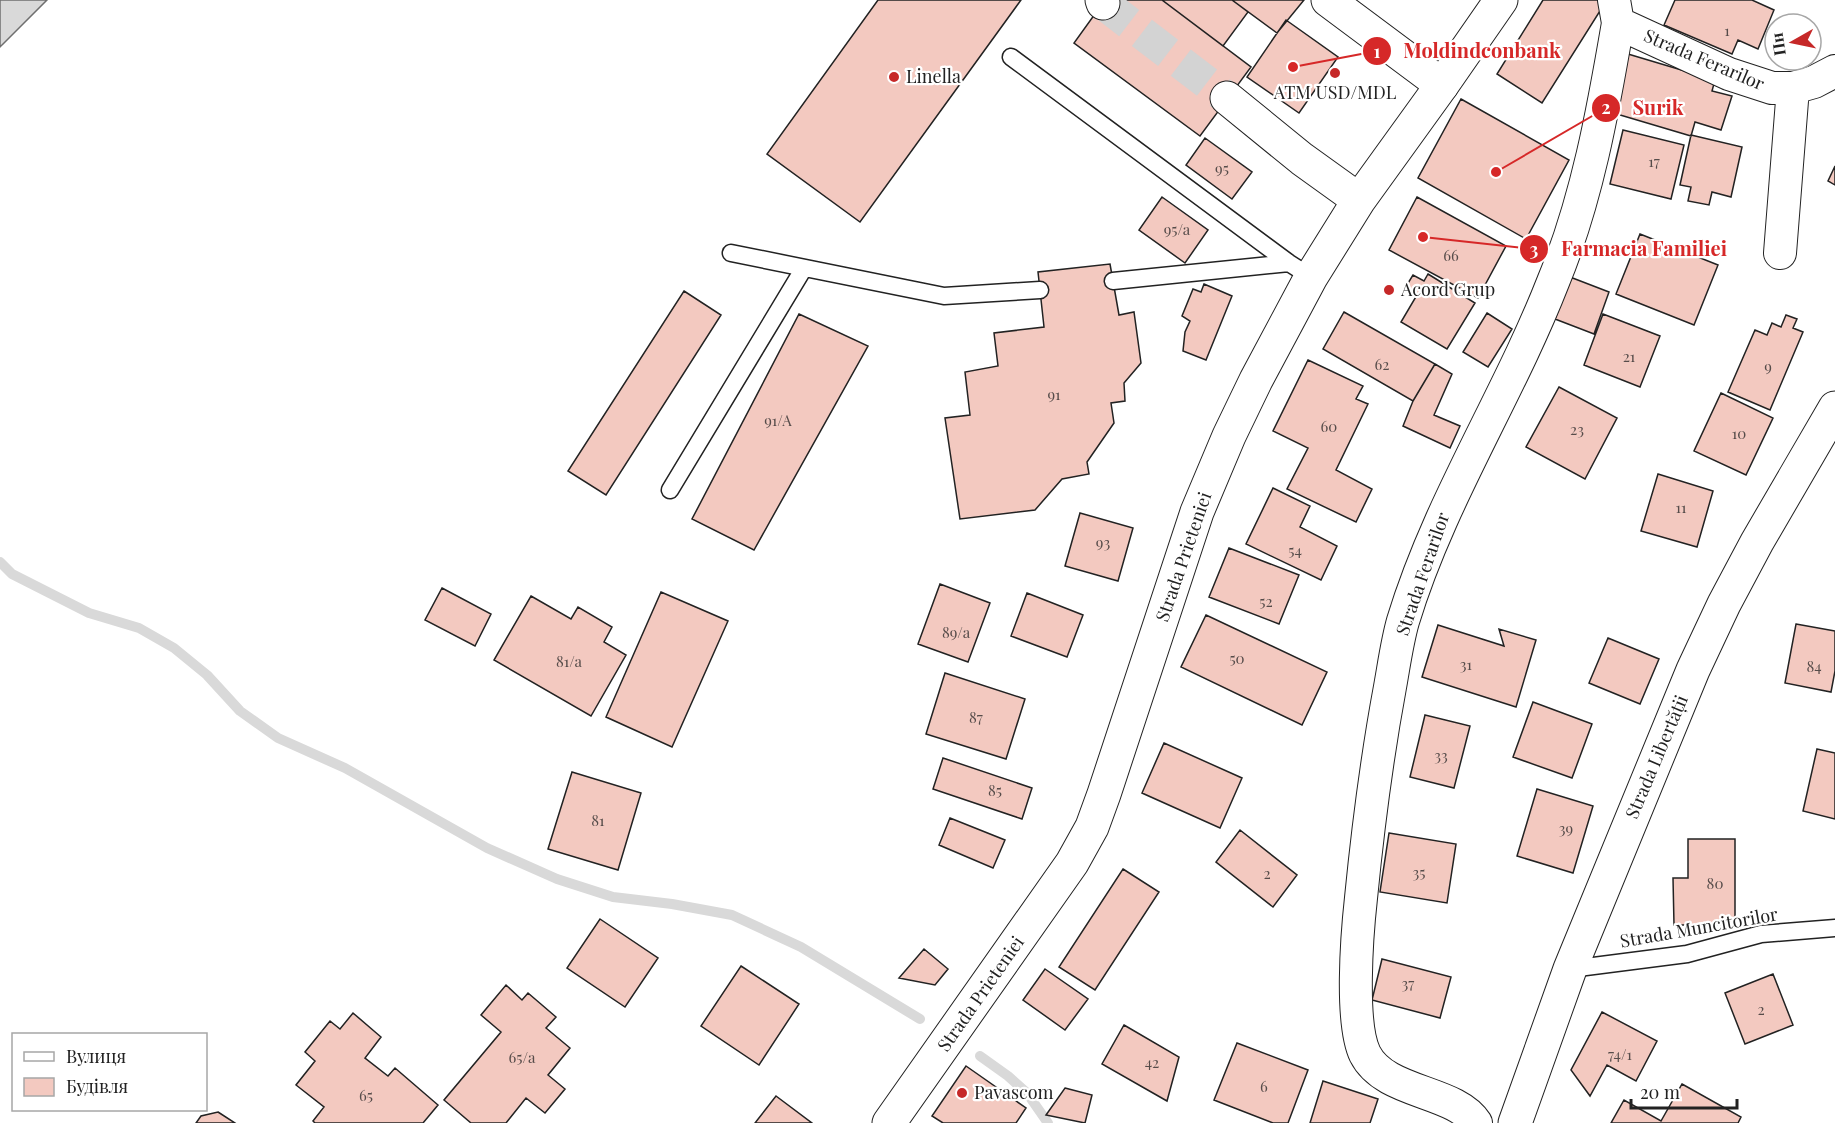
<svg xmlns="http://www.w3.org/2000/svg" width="1835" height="1123" viewBox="0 0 1835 1123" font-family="'Playfair Display',serif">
<rect width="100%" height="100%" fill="#fff"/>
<!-- water -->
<path fill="#d9d9d9" stroke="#6f6f6f" stroke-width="1.5" d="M0 0H47L0 47Z"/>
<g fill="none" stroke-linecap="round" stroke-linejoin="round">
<!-- stream -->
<path stroke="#d9d9d9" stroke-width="10" d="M0 562 12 574 89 613 139 628 174 648 207 675 240 711 278 738 345 768 487 848 557 879 613 897 672 904 732 915 801 947 920 1019
M980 1056 1008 1076 1027 1093 1048 1123"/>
</g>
<!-- building -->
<path fill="#f3c9c0" stroke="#222" stroke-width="1.5" d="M878 0H1021L860 222 767 154Z
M1105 0H1162L1251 67 1200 136 1074 43Z
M1162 0H1232L1248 12 1223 46Z
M1232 0H1304L1277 33Z
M1543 0H1600L1605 3 1542 103 1497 74Z
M1675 0H1752L1774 10 1758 49 1738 40 1732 54 1664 25Z
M1286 20 1338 57 1299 113 1247 77Z
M1628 54 1715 80 1712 91 1732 96 1721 130 1695 122 1691 136 1610 112Z
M1461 99 1569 160 1526 239 1418 178Z
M1623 130 1684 145 1671 199 1610 184Z
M1691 135 1742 147 1731 197 1712 192 1709 205 1688 201 1691 187 1680 185Z
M1205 138 1252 172 1232 199 1186 165Z
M1835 166V185L1828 181Z
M1162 197 1208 230 1185 263 1139 230Z
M1417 197 1506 246 1478 298 1389 250Z
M1640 234 1718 265 1694 325 1616 294Z
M1110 264 1119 315 1134 312 1141 363 1124 383 1125 401 1111 403 1114 423 1087 462 1089 474 1062 479 1035 510 960 519 945 418 970 415 965 372 998 366 994 333 1044 327 1038 272Z
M1428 274 1475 303 1447 349 1401 322 1417 295 1405 288 1413 275 1424 281Z
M1570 277 1609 292 1594 334 1555 319Z
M1204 284 1232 296 1206 360 1183 351 1185 332 1190 321 1182 316 1193 289 1201 292Z
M684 291 721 315 606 495 568 471Z
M1344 312 1435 364 1413 401 1323 349Z
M1487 313 1512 329 1488 367 1463 352Z
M799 314 868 346 754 550 692 519Z
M1603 314 1660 336 1640 387 1584 365Z
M1786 315 1797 319 1793 328 1803 332 1770 410 1728 392 1755 330 1767 335 1772 323 1781 327Z
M1308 360 1363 386 1356 399 1368 404 1336 470 1372 489 1356 522 1287 489 1308 448 1273 431Z
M1435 364 1452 374 1434 415 1460 426 1450 448 1403 426 1413 401Z
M1559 387 1617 418 1585 479 1526 447Z
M1721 393 1773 418 1746 475 1694 451Z
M1658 474 1713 491 1697 547 1641 531Z
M1273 488 1310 506 1300 527 1337 546 1321 580 1246 544Z
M1080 513 1133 528 1118 581 1065 566Z
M1229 548 1299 575 1279 624 1209 597Z
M940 584 990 603 968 662 918 644Z
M442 588 491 614 475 646 425 620Z
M661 592 728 621 672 747 606 717Z
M1027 593 1083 615 1067 657 1011 636Z
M531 596 571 619 578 607 612 627 604 642 626 655 591 716 494 660Z
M1206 615 1327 672 1302 725 1181 667Z
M1796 624 1835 631V671L1831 692 1785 683Z
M1438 625 1504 646 1499 629 1536 640 1516 707 1422 677Z
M1608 638 1659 659 1640 704 1589 683Z
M945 673 1025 699 1006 759 926 734Z
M1533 702 1592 724 1572 778 1513 757Z
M1425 715 1470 726 1454 788 1410 777Z
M1164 743 1242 778 1220 828 1142 793Z
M1817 749 1835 753V819L1803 811Z
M943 758 1032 788 1022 819 933 789Z
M572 772 641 793 618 870 548 849Z
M1537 789 1593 806 1573 873 1517 856Z
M950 818 1005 840 993 868 939 845Z
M1240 830 1297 875 1273 907 1216 862Z
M1389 833 1456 844 1447 903 1380 892Z
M1688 839H1735V925H1674L1673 878H1688Z
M1123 869 1159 892 1095 990 1059 967Z
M600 919 658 958 625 1007 567 968Z
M924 949 948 969 935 985 899 978Z
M1382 959 1451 977 1440 1018 1372 1000Z
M741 966 799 1004 759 1065 701 1026Z
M1045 969 1088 999 1065 1030 1023 1000Z
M1773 974 1793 1025 1745 1044 1725 993Z
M506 985 522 1000 528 993 556 1017 546 1028 570 1048 548 1075 565 1089 545 1113 526 1098 506 1123H471L444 1100 501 1032 481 1015Z
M1602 1012 1657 1041 1636 1081 1607 1065 1590 1096 1571 1070Z
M353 1013 381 1037 365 1058 388 1076 395 1068 438 1105 423 1123H315L313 1121 324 1107 296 1085 315 1061 305 1052 330 1021 340 1029Z
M1124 1025 1179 1057 1167 1101 1102 1064Z
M1237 1043 1308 1070 1288 1123H1273L1214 1100Z
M966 1066 1026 1108 1016 1123H943L932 1116Z
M1323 1081 1378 1099 1370 1123H1310Z
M1682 1084 1741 1117 1738 1123H1611L1624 1100 1661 1121Z
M1065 1088 1092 1095 1085 1123 1046 1115Z
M776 1096 812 1123H755Z
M218 1112 235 1123H196L201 1116Z"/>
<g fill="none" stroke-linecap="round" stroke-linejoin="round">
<!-- trunk-tunnel -->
<path stroke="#d3d3d3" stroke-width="33" stroke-dasharray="33 16" stroke-linecap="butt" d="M1103 3 1227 98"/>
<!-- service casing -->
<g stroke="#222" stroke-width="19">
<path id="service" d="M1011 57 1289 263 1311 277
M731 253 944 296 1040 290
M1113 281 1289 263
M670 490 804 268
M1570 969 1687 954 1761 934 1835 928"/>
</g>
<!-- minor casing -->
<g stroke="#222" stroke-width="34">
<path id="minor" d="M1618 23 1729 74 1772 88H1793L1814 82 1835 71
M1780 253 1793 88
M1476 1123C1455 1090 1385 1094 1365 1054 1350 1023 1357 934 1361 898 1368 827 1377 757 1390 687 1394 665 1397 642 1403 621 1439 502 1508 397 1553 282 1587 200 1603 111 1618 23L1614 0"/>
</g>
<!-- tertiary casing -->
<g stroke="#222" stroke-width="35">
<path id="tertiary" d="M1442 85 1501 0"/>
</g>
<!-- trunk casing -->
<g stroke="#222" stroke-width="35">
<path id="trunk" d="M1102 0 1103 3
M1227 98 1302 159 1359 200
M889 1123 1072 863 1092 827 1104 794 1197 512 1229 436 1256 380 1311 277 1359 200 1442 85 1328 0
M1515 1123 1570 969 1693 670 1724 604 1757 542 1835 408"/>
</g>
<!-- service -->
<use href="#service" stroke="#fff" stroke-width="16"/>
<!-- minor -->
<use href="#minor" stroke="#fff" stroke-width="32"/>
<!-- tertiary -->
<use href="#tertiary" stroke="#fff" stroke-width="33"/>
<!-- trunk -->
<use href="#trunk" stroke="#fff" stroke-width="33"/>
</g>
<!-- markers -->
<g fill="#c62828" stroke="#fff" stroke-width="2">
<circle cx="1335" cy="73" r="6"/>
<circle cx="894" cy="77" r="6"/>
<circle cx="1389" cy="290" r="6"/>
<circle cx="962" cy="1093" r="6"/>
</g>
<g text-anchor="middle" stroke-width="4.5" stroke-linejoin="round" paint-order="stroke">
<!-- number labels -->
<g font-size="15" fill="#564c4a">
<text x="1727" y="36">1</text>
<text x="1654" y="167">17</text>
<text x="1222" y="174">95</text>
<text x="1177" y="235">95/a</text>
<text x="1451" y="261">66</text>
<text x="1629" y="362">21</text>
<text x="1382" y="370">62</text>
<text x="1768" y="372">9</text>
<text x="1054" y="400">91</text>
<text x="778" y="426">91/A</text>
<text x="1329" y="432">60</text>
<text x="1577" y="435">23</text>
<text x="1739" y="439">10</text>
<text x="1681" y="513">11</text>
<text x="1103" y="548">93</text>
<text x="1295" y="556">54</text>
<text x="1266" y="607">52</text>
<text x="956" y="638">89/a</text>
<text x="1237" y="664">50</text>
<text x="569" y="667">81/a</text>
<text x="1466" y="670">31</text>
<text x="1814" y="672">84</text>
<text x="976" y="723">87</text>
<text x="1441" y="761">33</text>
<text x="995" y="796">85</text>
<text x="598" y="826">81</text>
<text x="1566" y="834">39</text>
<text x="1419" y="878">35</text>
<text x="1267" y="879">2</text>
<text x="1715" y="889">80</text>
<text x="1408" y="989">37</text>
<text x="1761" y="1015">2</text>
<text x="1620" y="1060">74/1</text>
<text x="522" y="1063">65/a</text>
<text x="1152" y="1068">42</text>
<text x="1264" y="1092">6</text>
<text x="366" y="1101">65</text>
</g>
<!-- street labels -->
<g font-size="18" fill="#222" stroke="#fff">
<text transform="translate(1704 60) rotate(23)" y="6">Strada Ferarilor</text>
<text transform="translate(1184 557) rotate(-71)" y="6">Strada Prieteniei</text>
<text transform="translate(1423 574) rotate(-71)" y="6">Strada Ferarilor</text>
<text transform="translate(1657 757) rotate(-67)" y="6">Strada Libertății</text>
<text transform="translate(1699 928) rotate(-10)" y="6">Strada Muncitorilor</text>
<text transform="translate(981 994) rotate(-55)" y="6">Strada Prieteniei</text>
</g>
<!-- poi labels -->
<g font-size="18" fill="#222" stroke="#fff" text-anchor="start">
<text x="906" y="83">Linella</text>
<text x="1335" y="99" text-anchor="middle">ATM USD/MDL</text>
<text x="1401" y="296">Acord Grup</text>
<text x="974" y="1099">Pavascom</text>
</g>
</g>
<!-- callouts -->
<path fill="none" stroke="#d62828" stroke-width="2" d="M1293 67L1377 51M1496 172L1606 108M1423 237L1534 249"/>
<g fill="#d62828" stroke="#fff" stroke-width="2">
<circle cx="1293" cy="67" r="6"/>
<circle cx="1496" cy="172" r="6"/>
<circle cx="1423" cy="237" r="6"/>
<circle cx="1377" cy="51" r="15"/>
<circle cx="1606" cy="108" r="15"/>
<circle cx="1534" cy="249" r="15"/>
</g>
<g font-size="18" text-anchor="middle" font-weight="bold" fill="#fff">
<text x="1377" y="58">1</text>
<text x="1606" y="114">2</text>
<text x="1534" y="256">3</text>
</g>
<g font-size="20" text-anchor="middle" font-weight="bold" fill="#d62828" stroke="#fff" stroke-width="4.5" stroke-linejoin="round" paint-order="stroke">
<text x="1482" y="58">Moldindconbank</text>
<text x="1658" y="115">Surik</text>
<text x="1644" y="256">Farmacia Familiei</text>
</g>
<!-- legend -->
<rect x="12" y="1033" width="195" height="78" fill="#ffffff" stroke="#a7a7a7" stroke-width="1.5"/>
<rect x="24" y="1052" width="30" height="9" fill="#ffffff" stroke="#a7a7a7" stroke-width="1.5"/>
<text x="66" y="1063" font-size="18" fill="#222222">Вулиця</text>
<rect x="24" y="1078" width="30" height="18" fill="#f3c9c0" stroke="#a7a7a7" stroke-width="1.5"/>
<text x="66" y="1093" font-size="18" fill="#222222">Будівля</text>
<!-- north arrow -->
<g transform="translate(1793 42) rotate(261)"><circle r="28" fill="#ffffff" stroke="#a7a7a7" stroke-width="1.5"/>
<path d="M0-4.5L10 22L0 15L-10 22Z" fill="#c62828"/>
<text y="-9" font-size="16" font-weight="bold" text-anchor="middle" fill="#222222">Пн</text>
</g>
<!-- scale -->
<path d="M1631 1099v9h106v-9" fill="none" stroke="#222222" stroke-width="3"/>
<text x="1640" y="1099" font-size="18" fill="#222222" stroke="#ffffff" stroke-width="4.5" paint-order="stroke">20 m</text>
</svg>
